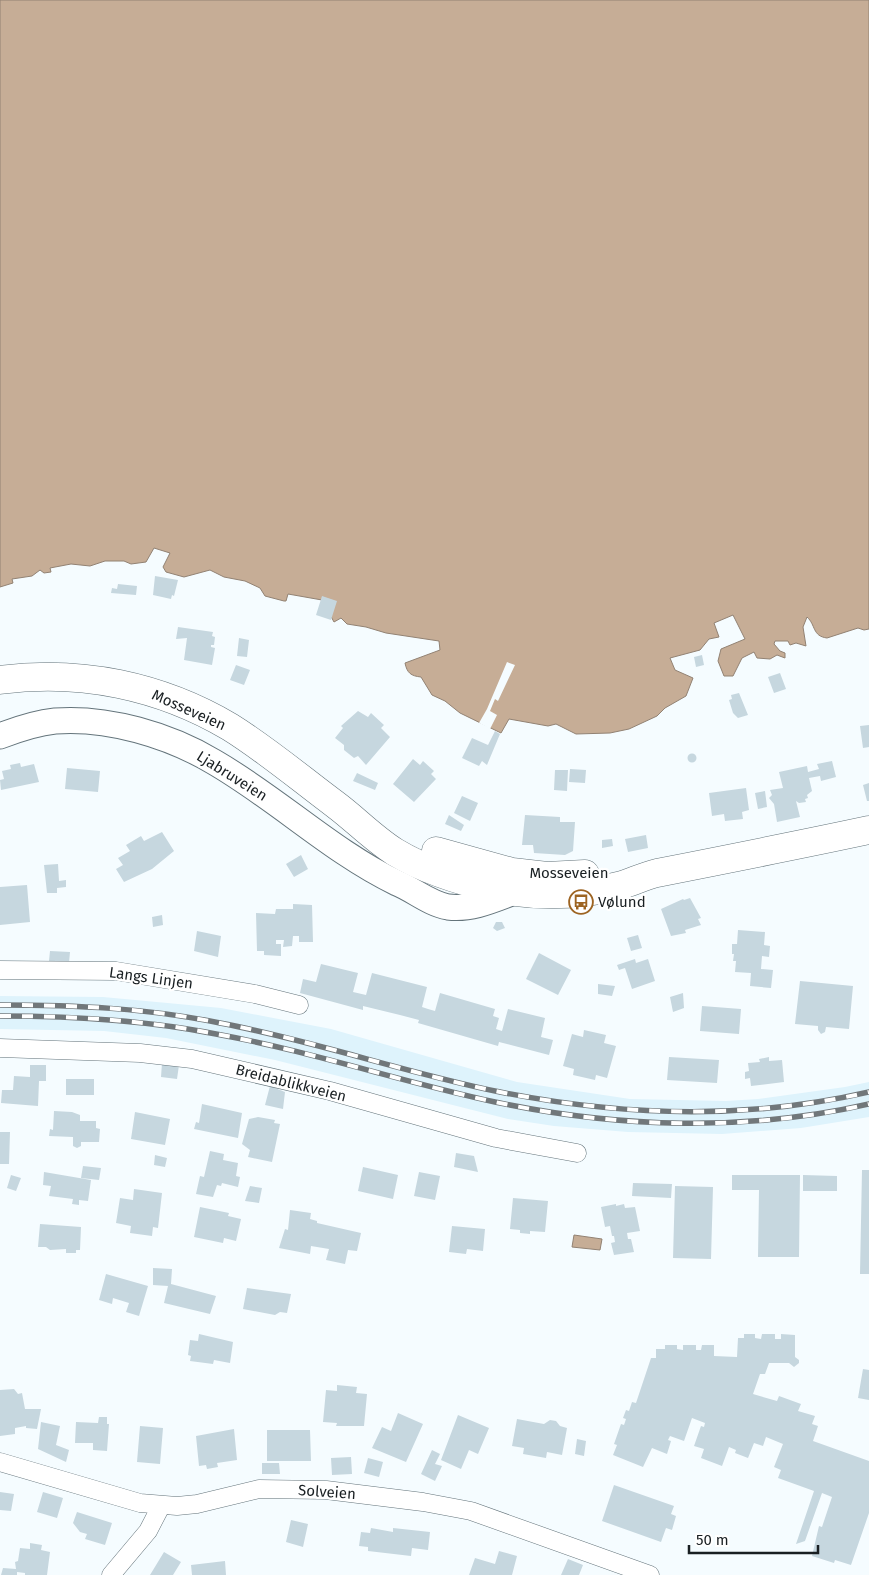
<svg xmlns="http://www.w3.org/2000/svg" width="869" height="1575" viewBox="0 0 869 1575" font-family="'Fira Sans',sans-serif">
<rect width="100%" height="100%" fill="#f5fcff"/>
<!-- built -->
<path fill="#def3fc" d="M0 996 103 997 221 1008 331 1029 517 1082 630 1099 726 1101 758 1099 845 1087 869 1082V1117L801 1128 722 1134 628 1132 554 1126 508 1119 275 1060 166 1038 104 1031 0 1029Z"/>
<!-- water -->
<path fill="#c6ad96" stroke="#928273" d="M0 0H869V629L864 630 858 628 827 638C812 636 816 625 807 617L803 627 806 646 796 643 790 645 788 641H775L774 644 780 651 785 653V658L777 655 770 659 757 658 754 652 742 658 733 676H724L718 661 721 649 745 639 733 615 714 623 719 637 709 639 700 650 670 658 675 670 693 678 686 696 665 708 657 716 629 729 610 733 576 734 556 724 548 726 509 719 501 733 460 713 445 701 432 695 421 677C411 676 407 673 405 663L440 650 439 641 386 633 366 627 347 624 341 618 334 622 322 600 288 594 286 601H284L265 596 260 588 245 581 224 577 210 570 184 577 166 572 163 567 170 553 154 548 146 562 131 564 124 561H105L90 566 71 564 50 568 51 572 44 573 40 570 32 576 12 579 13 583 0 587Z
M574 1235 602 1239 600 1250 572 1247Z"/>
<!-- pier -->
<path fill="#f5fcff" d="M507 662 515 665 498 701 495 699 490 711 497 715 490 729 479 723 487 709Z"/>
<!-- building -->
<path fill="#c6d7df" d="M155 576 178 580 174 596 172 595 171 599 153 595Z
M118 584 137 586 136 595 111 593 112 588 117 589Z
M322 596 337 601 331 620 316 615Z
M178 627 213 632 212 636 215 637 214 645H211V647L215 648 212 665 184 660 187 638 176 639Z
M239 638 249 640 247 657 237 656Z
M702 655 704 665 696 667 694 657Z
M236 665 250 670 244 685 230 680Z
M780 673 786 689 774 693 768 677Z
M739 693 748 715 738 718 733 713 729 700 732 699 731 695Z
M358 711 368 717 371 713 384 725 381 728 390 737 366 765 358 756 354 758 344 750V745L335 738 343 728 341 726Z
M869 725V747L863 748 860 726Z
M495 731 500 734 487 765 482 761 479 766 462 758 472 738 488 745Z
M687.5 758a4.5 4.5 0 1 1 9 0a4.5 4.5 0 1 1-9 0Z
M413 759 420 765 423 761 434 771 431 774 436 779 414 802 393 784Z
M832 761 836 777 821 781 820 776 809 778 812 791 807 795 808 798 805 799 806 802 799 803 796 801 800 817 777 822 774 804 769 798 772 795 770 790 783 788 779 772 807 766 808 772 819 769 817 764Z
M20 763 21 767 34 764 39 782 1 790 0 780 4 779 2 771 11 769 10 765Z
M67 768 100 771 98 792 65 789Z
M570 769 586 770 585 783 569 782Z
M555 770H568L567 791 554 790Z
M357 773 378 783 375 790 353 781Z
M869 783V801H867L863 785Z
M746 788 749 810 742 812 743 819 725 821 724 814 712 816 709 793Z
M765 791 767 807 758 809 755 793Z
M462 796 478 803 470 821 454 813Z
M449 815 464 825 461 831 445 824Z
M525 815 560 817V822H575L573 851 565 855 534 853 533 845H522Z
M162 832 174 851 152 869 124 882 116 869 123 865 118 858 130 851 126 845 141 836 144 841Z
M646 835 648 848 628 852 625 839Z
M612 839 613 846 602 848V840Z
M301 855 308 869 294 877 286 864Z
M58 864 59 881 66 880V887L57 888V893H47L44 865Z
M27 885 30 922 0 925V887Z
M690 898 701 918 698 919 701 925 685 930 686 933 671 936 661 909 683 899 684 900Z
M293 904 312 905 313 942H299V936H293L292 946 283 947 284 940H276V944H281V956L264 955V951H257L256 913 275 914 276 909H293Z
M162 915 163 925 153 927 152 917Z
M496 922H502L505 928 497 931 493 928Z
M738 930 765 932 764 945 770 946 769 957 762 956 761 969 773 970 771 988 750 986 751 973 735 972 736 961H733L734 954H732V944H737Z
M197 931 221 936 218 957 194 951Z
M638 935 642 948 631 951 627 938Z
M50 951 70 952 69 963 49 961Z
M539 953 571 970 558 995 526 979Z
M635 959 636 963 648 959 655 981 632 989 625 968 619 970 617 965Z
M321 964 358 973 353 992 366 995 372 973 427 987 422 1007 428 1009 435 1011 440 993 495 1009 493 1016 499 1018 496 1029 502 1031 508 1009 545 1018 541 1037 553 1040 549 1055 499 1042 498 1046 418 1023 419 1020 400 1015 363 1006V1010L300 993 303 979 316 982Z
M800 981 853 986 849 1029 826 1027 825 1032 821 1034 818 1030V1026L795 1024Z
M598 984 615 986 612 996 598 994Z
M683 993 684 1008 673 1012 670 997Z
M702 1006 741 1009 739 1034 700 1031Z
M584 1030 606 1035 604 1043 616 1046 607 1078 596 1075 595 1080 573 1075 574 1069 563 1066 572 1034 583 1037Z
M669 1057 719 1060 717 1083 667 1080Z
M769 1057V1061L782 1060 784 1082 751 1086 750 1078 745 1079V1072L749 1071 748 1063 760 1062 759 1059Z
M162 1063 179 1065 177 1079 161 1077Z
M30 1065H46V1081H39L38 1106 1 1103 2 1090H13L14 1076 30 1077Z
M66 1079H94V1095H66Z
M270 1086 285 1092 283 1109 265 1105Z
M202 1104 242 1113 238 1138 194 1129 196 1122 199 1123Z
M54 1111 72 1112 80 1115V1121H96V1128L100 1129 99 1142H81V1146L77 1148 73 1146V1137L49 1136 50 1129 53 1130Z
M135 1112 170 1119 165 1145 131 1139Z
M258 1117 275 1120 274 1123 280 1124 272 1162 248 1157 250 1150 242 1144 249 1119Z
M0 1132H10L9 1164H0Z
M210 1151 224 1154 223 1160 238 1163 236 1176 240 1177 238 1187 222 1183 221 1186 217 1185 213 1197 196 1194 200 1176 204 1177Z
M456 1153 474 1156 478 1172 454 1167Z
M155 1155 167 1158 165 1167 154 1165Z
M83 1166 101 1168 99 1180 81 1178Z
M363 1167 398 1175 393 1199 358 1191Z
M862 1170H869V1274H860Z
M44 1172 91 1180 88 1201 79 1200V1205L72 1204 73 1199 49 1196 51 1186 43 1185Z
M419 1172 440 1176 435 1200 414 1196Z
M11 1175 21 1178 16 1191 7 1188Z
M732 1175H800L799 1257H758L759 1190H732Z
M803 1175 837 1176V1191H803Z
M633 1183 672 1184 671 1198 632 1196Z
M250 1186 262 1188 259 1203 245 1201Z
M675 1186 713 1187 711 1259 673 1258Z
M134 1189 162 1193 158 1228 153 1227 152 1236 130 1233 131 1226 116 1223 120 1198 133 1200Z
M513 1198 548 1201 545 1232 530 1231V1234L520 1233V1230L510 1229Z
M616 1204V1206L624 1204 625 1208 635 1207 640 1231 627 1233 628 1239H631L634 1252 614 1255 611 1243 615 1242 614 1236H612L610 1226 605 1227 601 1207Z
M200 1207 229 1213 228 1216 241 1219 236 1241 224 1238 223 1243 194 1237Z
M290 1210 311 1213 310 1219 317 1221V1223L361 1233 357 1251 348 1250 345 1264 326 1260 329 1249 311 1246 310 1254 279 1248 285 1229 288 1230Z
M40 1224 81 1227 80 1250H76V1253H66V1249L50 1250 46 1247H38Z
M452 1226 485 1229 483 1251 467 1249 466 1254 449 1252Z
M153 1268 172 1269 171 1284 216 1296 210 1314 164 1303 168 1286 153 1285Z
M106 1274 148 1286 139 1316 126 1312 129 1303 113 1298 112 1304 99 1300Z
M247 1288 291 1294 287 1313 280 1312 275 1315 243 1309Z
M199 1334 233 1342 230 1363 214 1360 213 1364 190 1361 191 1356 188 1355 190 1340 198 1341Z
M744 1334H755V1338L761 1339 762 1334H775V1339H781V1334L795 1335V1357L799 1360V1363L794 1367 789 1363H769L765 1374H760L753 1394 777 1401 779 1396 801 1404 798 1411 815 1416 812 1424 818 1426 813 1441 869 1461V1513L851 1565 835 1560 834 1563 812 1556 819 1526 822 1527 832 1497 822 1493 805 1541 796 1544 814 1491 778 1478 781 1470 774 1467 783 1444 766 1437 763 1446 754 1443 748 1458 735 1453 736 1450 729 1447 722 1466 701 1458 704 1449 694 1446 701 1426 704 1427 705 1423 692 1418 684 1441 670 1436 668 1440 671 1441 667 1454 652 1448 643 1467 613 1455 617 1445 614 1444 621 1424 624 1425 626 1419 623 1418 626 1410 629 1411 632 1402 636 1403 651 1358H656V1349H665V1345H677V1349L683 1350V1345H696V1350H701L702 1345H714V1356L737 1357 738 1338H744Z
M863 1369 869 1370V1400L858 1398Z
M337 1385 357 1387 356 1393 367 1394 364 1426H336L337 1423 323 1422 326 1390 337 1391Z
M14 1389 18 1394 22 1393 25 1409H41L37 1429 26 1428V1426L15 1428V1434L0 1436V1390Z
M398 1413 423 1424 406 1462 372 1448 382 1427 391 1431Z
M458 1415 489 1428 478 1454 469 1450 461 1469 441 1460Z
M99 1417H107V1424H109L107 1451 93 1450V1443H75L76 1422 98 1423Z
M517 1419 544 1424 550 1420 556 1421 560 1426 567 1428 562 1455 547 1452 546 1458 523 1454 524 1448 512 1446Z
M41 1422 60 1426 56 1445 69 1450 66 1462 38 1449Z
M140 1426 163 1428 160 1464 137 1462Z
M234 1429 237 1460 217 1463 218 1467 207 1469 206 1465 199 1466 196 1436Z
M267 1430H310L311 1461H267Z
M577 1439 586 1441 584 1456 575 1454Z
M432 1450 440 1454 435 1464 442 1466 435 1481 421 1474Z
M351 1457 352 1474 332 1475 331 1458Z
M368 1458 383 1462 379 1477 364 1473Z
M262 1463H279L280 1474H262Z
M614 1485 674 1506 671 1514 676 1516 672 1530 666 1528 661 1542 602 1521Z
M0 1492 14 1494 11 1511 0 1510Z
M43 1492 63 1498 57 1518 37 1512Z
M77 1512 112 1523 105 1545 85 1539 87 1534 80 1532 73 1523Z
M291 1520 308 1524 303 1547 286 1542Z
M371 1528 393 1532V1528L430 1532 428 1550 412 1548 411 1556 368 1551V1547L359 1546 361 1532 370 1533Z
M30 1543 42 1545 41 1550 50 1552 47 1575H25V1573L17 1572V1575H1L3 1568 16 1569 15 1562 18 1561 20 1548 30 1549Z
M499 1551 517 1556 512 1575H469L475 1558 495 1564Z
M164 1552 181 1562 173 1575H150Z
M568 1559 583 1565 579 1575H561Z
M225 1561 226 1575H192L191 1565Z"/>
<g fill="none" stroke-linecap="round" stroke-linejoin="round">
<!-- street casing -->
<g stroke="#64747b" stroke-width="19">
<path id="street" d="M0 970 116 971 255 994 299 1005
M0 1048 140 1053 192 1059 330 1091 496 1138 577 1153
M0 1462 140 1503 177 1506 197 1504 259 1489 326 1490 423 1502 471 1511 650 1575
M111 1575 148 1531 161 1506"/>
</g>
<!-- secondary casing -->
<g stroke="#64747b" stroke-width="27">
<path id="secondary" d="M0 736C18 729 36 723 55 721 108 717 169 735 214 762 278 799 331 851 397 883 414 890 430 904 448 907 471 910 493 900 514 892"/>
</g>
<!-- highway casing -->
<g stroke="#64747b" stroke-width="29">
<path id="highway" d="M0 680C80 669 161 686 230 727 267 750 301 779 336 805 356 820 374 839 395 852 425 870 463 882 496 889 538 897 581 896 622 885 634 881 645 876 657 873 728 859 799 845 869 830
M436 851 512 872 547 876 585 874"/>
</g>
<!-- street -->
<use href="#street" stroke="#fff" stroke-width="18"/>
<!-- secondary -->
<use href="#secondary" stroke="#fff" stroke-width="25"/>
<!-- highway -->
<use href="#highway" stroke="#fff" stroke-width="28"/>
<!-- rail casing -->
<g stroke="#71777a" stroke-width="5.5">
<path id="rail" d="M0 1005C74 1005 148 1008 220 1023 315 1041 406 1073 500 1092 621 1116 748 1120 869 1092
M0 1016C72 1016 145 1020 216 1034 310 1051 402 1082 495 1102 618 1128 747 1132 869 1104"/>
</g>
<!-- rail -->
<use href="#rail" stroke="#fff" stroke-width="4" stroke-dasharray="11" stroke-linecap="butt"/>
</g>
<!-- icons -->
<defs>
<g id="bus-ring" transform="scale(1.25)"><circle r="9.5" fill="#fff" stroke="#9d6422" stroke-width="1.5"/><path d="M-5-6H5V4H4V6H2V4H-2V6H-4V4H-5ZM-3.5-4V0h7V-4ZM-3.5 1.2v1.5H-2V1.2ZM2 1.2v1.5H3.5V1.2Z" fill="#9d6422"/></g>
</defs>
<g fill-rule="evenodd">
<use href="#bus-ring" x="581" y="902"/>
</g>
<g text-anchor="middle" stroke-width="4.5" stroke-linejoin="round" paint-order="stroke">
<!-- street labels -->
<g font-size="15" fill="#191f22" stroke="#fff">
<text transform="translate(189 710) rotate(24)" y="5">Mosseveien</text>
<text transform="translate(232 776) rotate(32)" y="5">Ljabruveien</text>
<text x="569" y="878">Mosseveien</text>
<text transform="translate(151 978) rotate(8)" y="5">Langs Linjen</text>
<text transform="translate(291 1083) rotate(14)" y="5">Breidablikkveien</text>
<text transform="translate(327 1492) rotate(4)" y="5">Solveien</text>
</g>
<!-- poi labels -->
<g font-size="15" fill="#191f22" stroke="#fff" text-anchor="start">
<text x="598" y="907">Vølund</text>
</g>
</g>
<!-- scale -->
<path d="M689 1545v8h129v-8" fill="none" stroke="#191f22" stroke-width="2.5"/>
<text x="696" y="1545" font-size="15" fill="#191f22" stroke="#ffffff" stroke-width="4" paint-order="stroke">50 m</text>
</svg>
